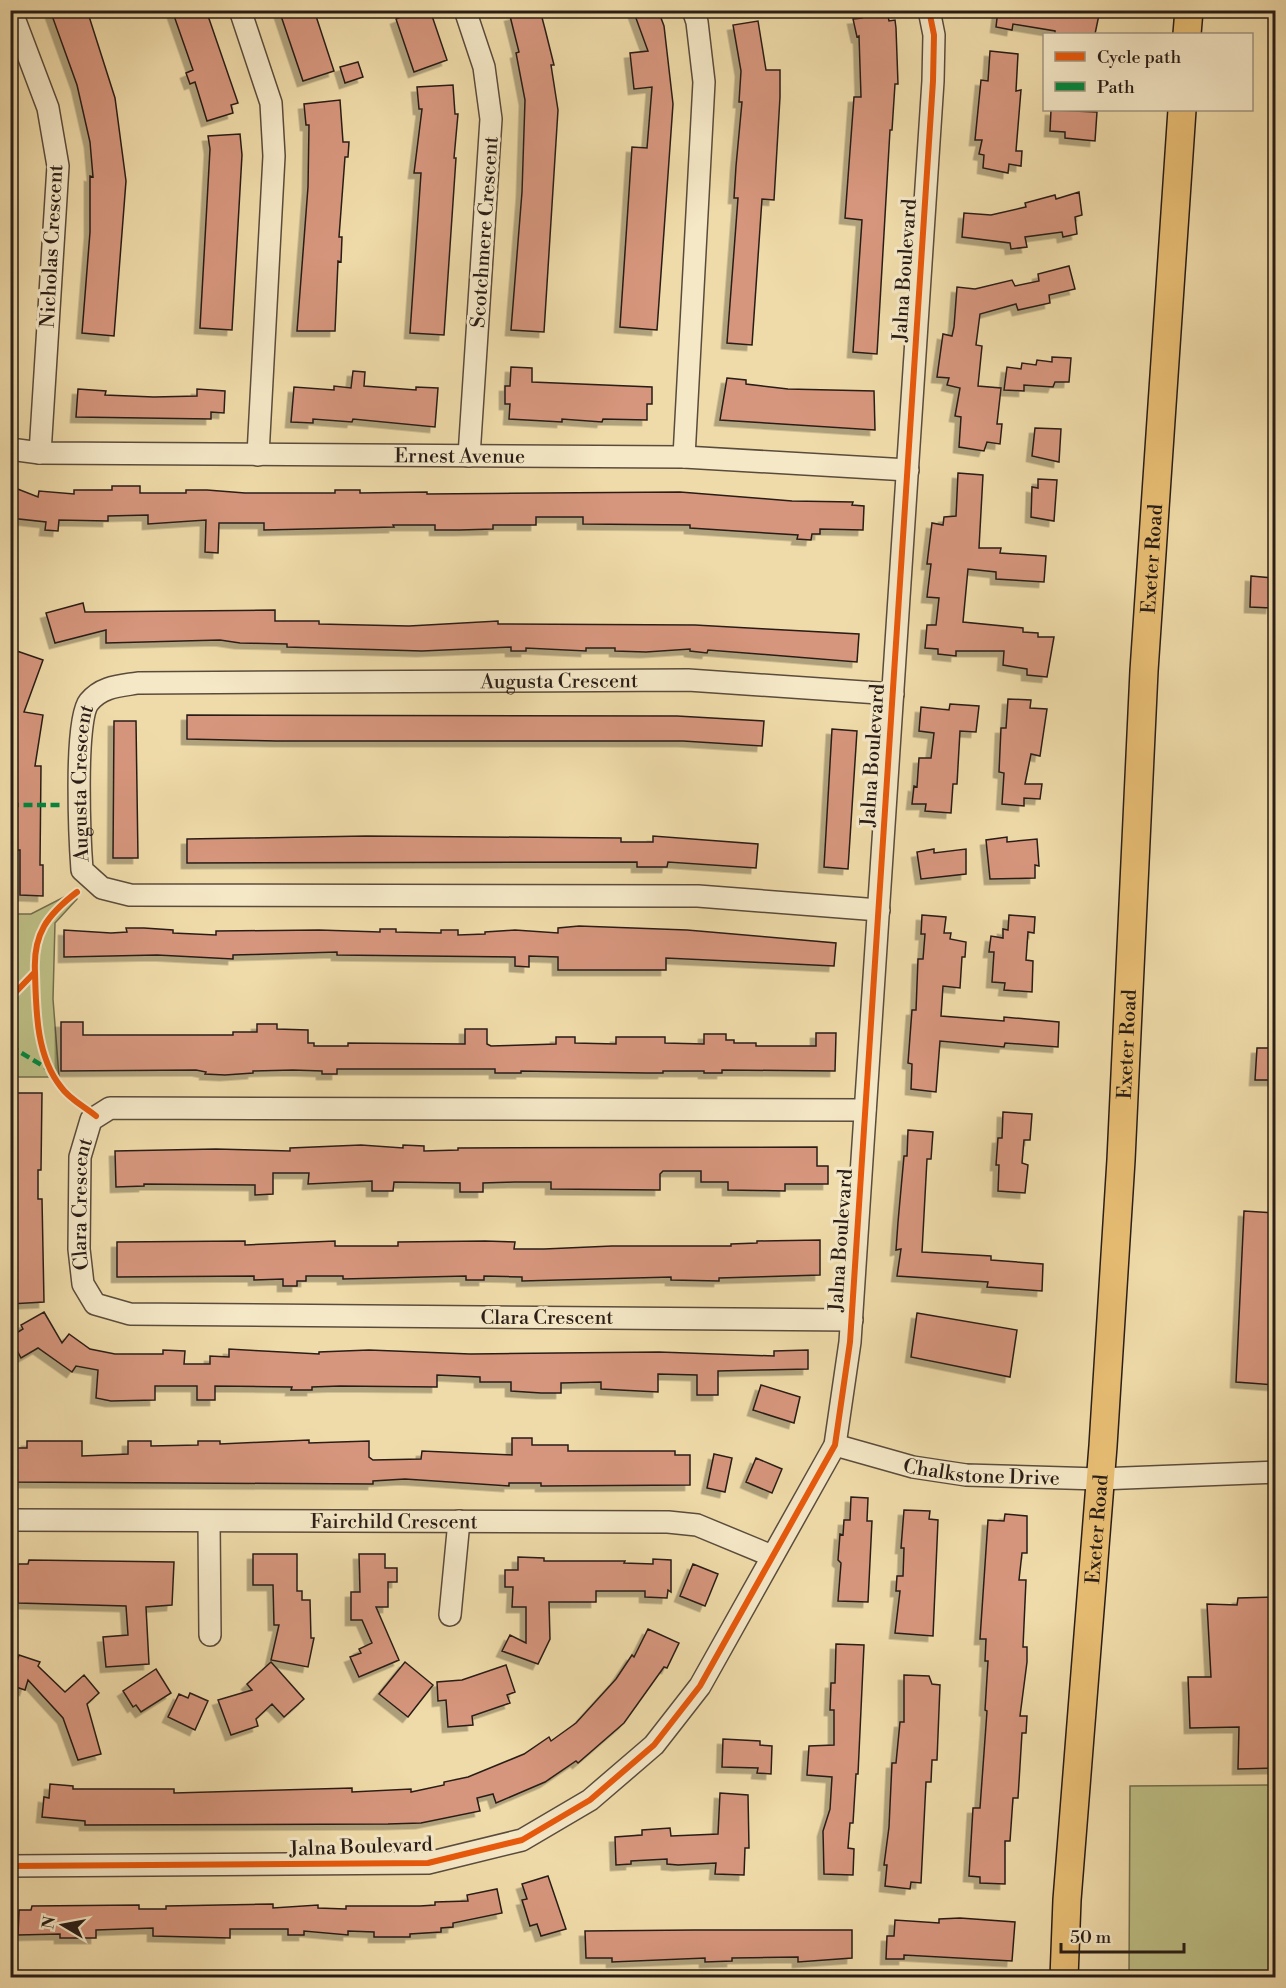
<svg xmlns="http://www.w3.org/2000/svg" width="1286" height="1988" viewBox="0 0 1286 1988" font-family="'Libre Bodoni',serif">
<defs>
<filter id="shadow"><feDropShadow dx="-5.5" dy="5.5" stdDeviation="0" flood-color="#0004"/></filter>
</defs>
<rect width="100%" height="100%" fill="#efdba9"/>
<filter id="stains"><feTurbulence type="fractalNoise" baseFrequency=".00333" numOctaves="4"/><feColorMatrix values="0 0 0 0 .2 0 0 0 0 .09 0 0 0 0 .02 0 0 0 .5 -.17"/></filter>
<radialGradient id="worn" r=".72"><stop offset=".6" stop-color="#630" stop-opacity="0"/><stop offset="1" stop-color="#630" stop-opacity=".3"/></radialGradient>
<!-- green -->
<path fill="#bdbf85" stroke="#736e4e" stroke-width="1.5" d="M72 893 77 899 55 923 53 999 59 1077H11V914H31Z
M1275 1785V1977H1129L1130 1786Z"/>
<!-- building -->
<path fill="#d6967d" stroke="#291d17" stroke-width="1.5" filter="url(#shadow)" d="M50 10H87L115 98 126 181 114 336 82 333 90 232V176L93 177 90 142 77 85Z
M172 10H206L238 103 231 105 233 113 207 121 195 82 190 84 186 73 193 70Z
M279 10H314L334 71 303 81Z
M418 10H430L447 60 414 72 396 19Z
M533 10H540L545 29 554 65H551L558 110 544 332 511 330 522 192 525 100 516 53 519 52 510 16Z
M633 10H658L664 26 673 104 657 330 620 327 632 147 647 148 652 87 634 89 630 53 648 51Z
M861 10H887L889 21 895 20 896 28 898 84H895L892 130H890L877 354 853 352 862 220 845 218 854 97H861L859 36 857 37 853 19 862 18Z
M998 10H1100L1095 34H1055V31L1013 24 1012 30 996 27Z
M758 21 766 70H780V97L774 200 762 199 752 345 727 343 738 198H734L736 166 742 102H739L741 71 733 25Z
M990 51 1018 54 1016 91 1021 90 1016 151H1022L1021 166 1009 164 1008 173 983 168 984 155 979 154 982 140H975L981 80 988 81Z
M358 62 363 77 345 83 340 67Z
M453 85 455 114H458L454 158H456L444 335 410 333 421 173H414L422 109H419L417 87Z
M340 100 343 142H349L348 157H345L339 237H342L341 262 338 261 335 331H297L308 187 309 125H306L304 104Z
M1051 110 1097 112 1095 141 1065 138V132L1050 131Z
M240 134 242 155 232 330 200 328 210 149 208 136Z
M1079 192 1082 215 1075 217 1077 234 1063 237 1062 232 1025 237 1027 247 1011 249 1010 243 962 237 964 213 991 215 1026 207 1025 203 1055 195 1056 199Z
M1069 266 1075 289 1049 295 1050 303 1018 310 1016 304 980 314 976 345 982 346 978 386 1001 388 997 424H1002L1000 444 987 442 984 451 959 447 961 417 955 416 960 388 947 385 949 378 937 377 943 334 952 336 954 327 957 287 975 289 1012 280 1015 286 1039 281 1038 274Z
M1052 357 1071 358 1069 382H1055L1053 387 1024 385V391L1004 390 1007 367 1021 369 1022 363 1036 365 1037 360 1052 362Z
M511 367 532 368V382L652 387V404H647V420L603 419 602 422 562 419V422L509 419 510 404H505V386H510Z
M353 371 365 372 364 386 416 390V387L438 388 435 427 353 419 352 422 313 419V423L291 422 294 387 334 390V386L351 388Z
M727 378 746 380V384L788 389 874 391 875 430 720 420Z
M78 389 106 391 105 395 154 397 197 396V389L225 391 224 413 211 412V419L76 417Z
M1035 428 1061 429 1059 462 1032 456Z
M958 473 983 475 979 548H1001L1000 553 1046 556 1044 582 996 579V572L968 569 963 622 1023 628V632L1038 633V637H1054L1047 677 1027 675V669L1003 665 1004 651H956V656L938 654V649L925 648 927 625H936L939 598 927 597 931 564H927L932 523 943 525 944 517 956 516Z
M1038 479 1057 480 1054 521 1031 517 1032 487 1038 488Z
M10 486 38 497 39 491 74 494V490H112V486H140V493H186V490H207L245 493H335V490H360V493L427 492V494L680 492 792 501 853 502 852 505 864 506 863 530 820 529V534H812L811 540 797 539 798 535 690 528V525L583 524V517H536V525H493V529L460 530H435V525H393L394 527 264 530V523H219L218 553 205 552 206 520 148 524V515L108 516V521L59 520 58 531 45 530 46 522 10 518Z
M1251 576 1273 578 1271 608 1250 607Z
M83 603 85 612 275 610V621H319V624L409 626 498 621V624L695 625 859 634 857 662 708 650 707 653 690 651V649L646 652 615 651V648H586V651L526 648V651H511V647L422 651 287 647V644L240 643 220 640 106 643V630L55 643 46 613Z
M14 650 43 660 24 712 43 715 35 766H41L40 865H43V896L20 895V850H15L17 748 10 747V710L14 690 10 689V658Z
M1008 699 1031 700 1030 708 1047 709 1040 756 1031 754 1025 784H1042L1040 799 1024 798V806L1002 804 1004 773 999 772 1001 728H1006Z
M950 704 979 706 976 732 960 731 957 784H953L951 813 925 811 926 804H912L914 786 917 787 919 758H931L934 733 919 731 921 707 949 710Z
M187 715 677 716 764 721 762 746 683 741H276L187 739Z
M114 721H136L138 858H113Z
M832 729 857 731 848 869 824 867Z
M366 836 621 838V842H653V836L758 844 756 868 668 862 667 867H637V862L187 863V839Z
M1007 837V842L1037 839 1039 866 1035 865V878L990 879 986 840Z
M934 849V853L966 849V874L921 879 917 852Z
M922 915 946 917 944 933H951L950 939 966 942 965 957H962L960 988 943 986 941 1016 1004 1021V1017L1059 1022 1058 1047 1005 1043 1004 1047 940 1041 936 1092 911 1089 912 1064 908 1063 912 1010H916L918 959H923L925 934H921Z
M1009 915 1035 917 1034 933 1028 932 1026 960 1033 961 1032 992 1004 990 1005 983 992 982 994 952H989L991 936 1003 938V929L1008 930Z
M579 926 687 930 836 943 834 966 666 958V970H558V957L529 956V967L515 966V957L337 955V952L233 955V959L157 955 64 957V930L111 933 127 932 126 928H144L173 930V933L216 935V931L319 930 380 932V929H396V932L441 933V930H458V935L485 934V932L515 930 558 933V928Z
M61 1022H83V1035H233V1032H257V1024H277V1029L308 1030V1043H314V1046H348V1043L465 1044V1029H487V1044L491 1046 556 1044V1037H575V1043L616 1044V1037H665V1043L704 1044V1034H726V1040H734V1043H756V1046H816V1033H836L835 1071 722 1070V1073H704V1071H663V1073H646L521 1071V1073H495V1069H337V1074H322V1071L293 1070 253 1071V1073L225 1075 205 1074 206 1072 196 1070 61 1071Z
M1257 1048H1275V1080H1255Z
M15 1093H42L41 1170H38V1199H42L44 1302 10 1304V1097H15Z
M1003 1112 1032 1114 1030 1140H1024L1022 1163 1028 1165 1025 1193 998 1191 999 1165H996L998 1138H1002Z
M908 1130 933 1132 931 1159H927L922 1252 991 1256V1260L1043 1264 1042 1291 987 1287 988 1282 897 1276 901 1249 896 1250 898 1222 904 1156H907Z
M361 1145 403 1148V1145L424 1146V1151L458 1150V1148L817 1147V1166H828V1184H785V1191L728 1190V1182H701V1171H663L660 1174V1190L551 1189V1182H514L483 1183V1192H460V1183L394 1182 393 1191H372V1181L308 1184 309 1173H273V1194L255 1195V1185L144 1184V1186L116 1187 115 1151 216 1149 290 1151V1148Z
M1244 1211 1275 1213V1385L1236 1382Z
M820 1240V1275L719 1278V1281L671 1280V1277L522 1281V1277L484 1276V1280H466V1276L343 1279V1276H306V1281H297V1286H283V1279L254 1280V1276L117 1277V1242L245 1241V1245L335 1241V1246H398V1242L485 1241 515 1242 514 1249H544L612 1246H731V1244L757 1243V1241Z
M44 1312 62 1343 69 1334 90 1349 115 1354H163V1350L185 1351 184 1364H210V1356L229 1357V1349L319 1354V1352L369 1350 470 1354 659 1352 774 1356V1351L808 1350V1369L718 1371V1395H697V1375L658 1374V1392L601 1389V1382L561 1383V1393H541L511 1391V1382H480V1377L437 1375V1387L340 1386 312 1387V1390H291L292 1387 215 1386V1400H197V1386H155V1400L111 1401 96 1398 98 1370 76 1366 72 1372 38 1348 21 1358 10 1337 23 1329 21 1325Z
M917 1313 1017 1330 1010 1377 911 1357Z
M761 1385 800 1397 794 1423 753 1410Z
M512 1438H532V1445H568V1451H675V1455H690V1485L541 1486V1483H509V1486L405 1479 373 1481V1484L10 1482V1448H27V1441H82V1456L128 1454V1441H151V1446L198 1445V1441H220V1444L309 1440V1443L369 1441V1457L373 1460 421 1459 422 1451 512 1455Z
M714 1454 732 1458 725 1492 707 1488Z
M756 1458 782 1469 772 1493 746 1482Z
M851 1497 868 1498 867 1521H872L868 1602 838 1601 841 1563 838 1560 840 1534 843 1535 844 1520H850Z
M904 1510 930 1511 929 1519 938 1520 933 1636 895 1633 900 1591H896L897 1576H903L904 1548H901Z
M1005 1514 1027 1516V1553H1022L1019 1580H1026L1023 1647H1027V1662L1020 1716H1027L1026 1733H1022L1018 1798H1013L1010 1841H1005V1884L980 1883V1877L969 1876 973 1808H980L987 1711 985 1710 988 1661H985L986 1639H980L988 1520 1004 1521Z
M253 1554H297V1591H302V1600H310L311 1638H314L308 1667 271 1660 279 1625H274L273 1585H253Z
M359 1554H385V1568H397V1582H388V1607H376L399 1660 359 1677 350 1657 361 1653 359 1649 372 1643 362 1620H351V1592H360Z
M518 1557 544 1558V1561H625L624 1563 653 1564V1559L671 1560V1592L668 1590 667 1598 645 1597V1591H596V1602H549L550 1639 538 1664 502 1651 510 1635 526 1643V1607H512L513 1587H505V1570H518Z
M29 1560 174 1562 172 1605 146 1607 149 1664 106 1667 103 1637 128 1635 126 1606 18 1603V1564H28Z
M693 1564 718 1574 705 1606 680 1596Z
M1275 1597V1768L1238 1769 1239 1727 1190 1728 1188 1677H1211L1207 1604 1237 1605 1238 1598Z
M648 1629 679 1643 667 1668 664 1667 624 1723 578 1763 576 1761 545 1782 496 1803 493 1794 477 1798 480 1811 421 1823 388 1824 85 1825V1821L42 1817 44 1797 49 1798 50 1784 73 1786V1789H174V1793L352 1788V1792L411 1789V1792L444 1785V1782L468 1777 524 1754 549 1737 551 1741 576 1723 616 1679 632 1655 634 1657Z
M836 1644 864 1645 858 1774H856L853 1823H850L848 1848 854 1849 853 1875 824 1874 823 1831 830 1809 832 1777 807 1775 809 1746 834 1745V1710H830L831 1683H835Z
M19 1655 40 1662 38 1666 65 1692 84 1675 99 1693 87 1704 101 1754 78 1760 63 1718 28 1680 25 1690 10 1685Z
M271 1662 304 1699 284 1717 272 1704 256 1719 258 1726 231 1735 218 1700 252 1690 247 1684Z
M405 1662 433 1685 408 1717 379 1694Z
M506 1665 515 1692 507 1695 510 1703 472 1716 473 1725 448 1727 446 1700 438 1701 437 1682 462 1680Z
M156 1669 171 1693 141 1712 136 1705 133 1707 123 1691Z
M904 1675 929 1676 932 1684 940 1685 937 1760H932L931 1782H926L921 1883 911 1882 910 1889 885 1886 887 1865H884L889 1827 892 1763H896L900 1722H904Z
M190 1693 208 1701 195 1730 168 1717 179 1694 188 1698Z
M723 1739 760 1741V1745L772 1746 771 1774 757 1773 758 1768 722 1767Z
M720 1793 748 1795 749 1848H745L744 1875 715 1874 716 1863 678 1865 667 1864V1859L631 1861V1864L616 1865 615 1837 642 1835V1830L670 1828 671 1836 718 1834Z
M548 1876 566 1929 541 1936 537 1924 530 1926 522 1900 527 1899 522 1884Z
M497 1889 502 1913 453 1923V1927L441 1928V1932L410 1934V1937H374V1932L348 1931V1935L304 1931V1935H288V1929H230V1938L153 1936V1928L96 1930V1938H60V1934L18 1935 19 1910H31L32 1906 139 1905V1909H166V1906L273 1904V1908L318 1905V1908L346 1909V1906H420L435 1905V1902L468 1901 467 1895Z
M960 1918 1015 1922 1012 1961 904 1955V1959H886L887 1936H894L895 1920 939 1923V1919Z
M694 1930H852V1958L798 1962V1957L732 1958V1961L705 1962V1958L612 1962V1958H586L585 1931Z"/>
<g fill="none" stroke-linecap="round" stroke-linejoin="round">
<!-- minor casing -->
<g stroke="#5a4c3c" stroke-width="24">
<g id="minor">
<path d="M11 10 48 108 58 166 40 453"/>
<path d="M240 10 271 103 274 156 258 455"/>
<path d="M465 10 484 67 491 119 469 456"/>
<path id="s1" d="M10 449 40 453 684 457 908 470"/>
<path d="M684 457 704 82 697 22 693 10"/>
<path id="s2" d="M879 910 698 896 130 895 102 888 82 870C80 843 74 720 89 702 102 686 120 686 138 683L688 680 893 694"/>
<path id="s3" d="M852 1320 130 1314 95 1304 83 1284 79 1249 80 1157 91 1120 110 1108 865 1110"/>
<path id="s4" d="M835 1445 913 1467 966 1475 1099 1479 1276 1472"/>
<path id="s5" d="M10 1520 668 1522 697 1525 772 1556"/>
<path d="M209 1522 210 1635"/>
<path d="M450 1615 459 1521"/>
<path d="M10 1866 428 1863 522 1840 590 1800 654 1745 700 1686 835 1445 850 1342 933 81 934 35 929 10"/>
</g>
</g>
<!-- major casing -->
<g stroke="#291d17" stroke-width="30">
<g id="major">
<path d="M1187 34 1189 10"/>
<path id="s6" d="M1064 1978 1067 1900 1103 1446 1121 1160 1144 671 1182 110"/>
</g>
</g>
<!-- minor -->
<use href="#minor" stroke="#f5e8c7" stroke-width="21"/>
<!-- major -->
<use href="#major" stroke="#e8be74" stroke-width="27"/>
<!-- quiet -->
<path stroke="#00873e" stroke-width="4.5" stroke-dasharray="9 4.5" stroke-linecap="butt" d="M10 805H61
M10 1046 48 1069"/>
<!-- cycleway casing -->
<g stroke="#f5e8c7" stroke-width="10">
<path id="cycleway" d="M35 972C36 1010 36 1056 61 1087 69 1099 85 1107 96 1116
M10 998 35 972C33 934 47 915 77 892
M10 1866 428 1863 522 1840 590 1800 654 1745 700 1686 835 1445 850 1342 933 81 934 35 929 10"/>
</g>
<!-- cycleway -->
<use href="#cycleway" stroke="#e8590c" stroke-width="6"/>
</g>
<g text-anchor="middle" stroke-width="6" stroke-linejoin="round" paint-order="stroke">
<!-- street labels -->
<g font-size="20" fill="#291d17" stroke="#f5e8c7">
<text transform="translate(484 232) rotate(-86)" y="7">Scotchmere Crescent</text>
<text transform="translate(51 246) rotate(-87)" y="7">Nicholas Crescent</text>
<text transform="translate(904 270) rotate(-86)" y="7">Jalna Boulevard</text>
<text dy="7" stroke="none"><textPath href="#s1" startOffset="450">Ernest Avenue</textPath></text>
<text dy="7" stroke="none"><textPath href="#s6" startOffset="1422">Exeter Road</textPath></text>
<text dy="7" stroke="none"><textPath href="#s2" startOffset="1450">Augusta Crescent</textPath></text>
<text transform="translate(872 755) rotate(-86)" y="7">Jalna Boulevard</text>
<text dy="7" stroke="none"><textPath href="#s2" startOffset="892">Augusta Crescent</textPath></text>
<text dy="7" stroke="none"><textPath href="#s6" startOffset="936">Exeter Road</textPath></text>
<text dy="7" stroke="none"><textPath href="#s3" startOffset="862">Clara Crescent</textPath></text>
<text transform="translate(840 1240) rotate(-86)" y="7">Jalna Boulevard</text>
<text x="547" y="1324">Clara Crescent</text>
<text dy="7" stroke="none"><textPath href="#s4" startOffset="150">Chalkstone Drive</textPath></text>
<text dy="7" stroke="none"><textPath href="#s5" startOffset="384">Fairchild Crescent</textPath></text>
<text dy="7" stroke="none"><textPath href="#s6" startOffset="450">Exeter Road</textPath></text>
<text transform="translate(361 1846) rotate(-2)" y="7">Jalna Boulevard</text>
</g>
</g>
<!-- margin -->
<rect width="1286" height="1988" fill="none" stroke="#efdba9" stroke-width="36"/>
<rect x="12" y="12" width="1262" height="1964" fill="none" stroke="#291d17" stroke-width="3"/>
<rect x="18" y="18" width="1250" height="1952" fill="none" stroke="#291d17" stroke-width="1.5"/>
<!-- legend -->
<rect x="1043" y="33" width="210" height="78" fill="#f5e8c7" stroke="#a39781" stroke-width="1.5"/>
<rect x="1055" y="52" width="30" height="9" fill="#e8590c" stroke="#a39781" stroke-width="1.5"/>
<text x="1097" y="63" font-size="18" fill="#291d17">Cycle path</text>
<rect x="1055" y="82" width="30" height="9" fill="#00873e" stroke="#a39781" stroke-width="1.5"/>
<text x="1097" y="93" font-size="18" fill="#291d17">Path</text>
<!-- north arrow -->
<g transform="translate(63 1925) rotate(280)" stroke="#f5e8c7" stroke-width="4.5" paint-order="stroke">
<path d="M0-4.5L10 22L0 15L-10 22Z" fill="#291d17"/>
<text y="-9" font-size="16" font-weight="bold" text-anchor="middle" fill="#291d17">N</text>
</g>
<!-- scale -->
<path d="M1061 1943v9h123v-9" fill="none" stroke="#291d17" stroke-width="3"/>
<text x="1070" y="1943" font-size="18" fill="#291d17" stroke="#f5e8c7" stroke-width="4.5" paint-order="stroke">50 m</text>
<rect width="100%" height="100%" filter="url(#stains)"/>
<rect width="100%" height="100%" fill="url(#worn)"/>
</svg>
